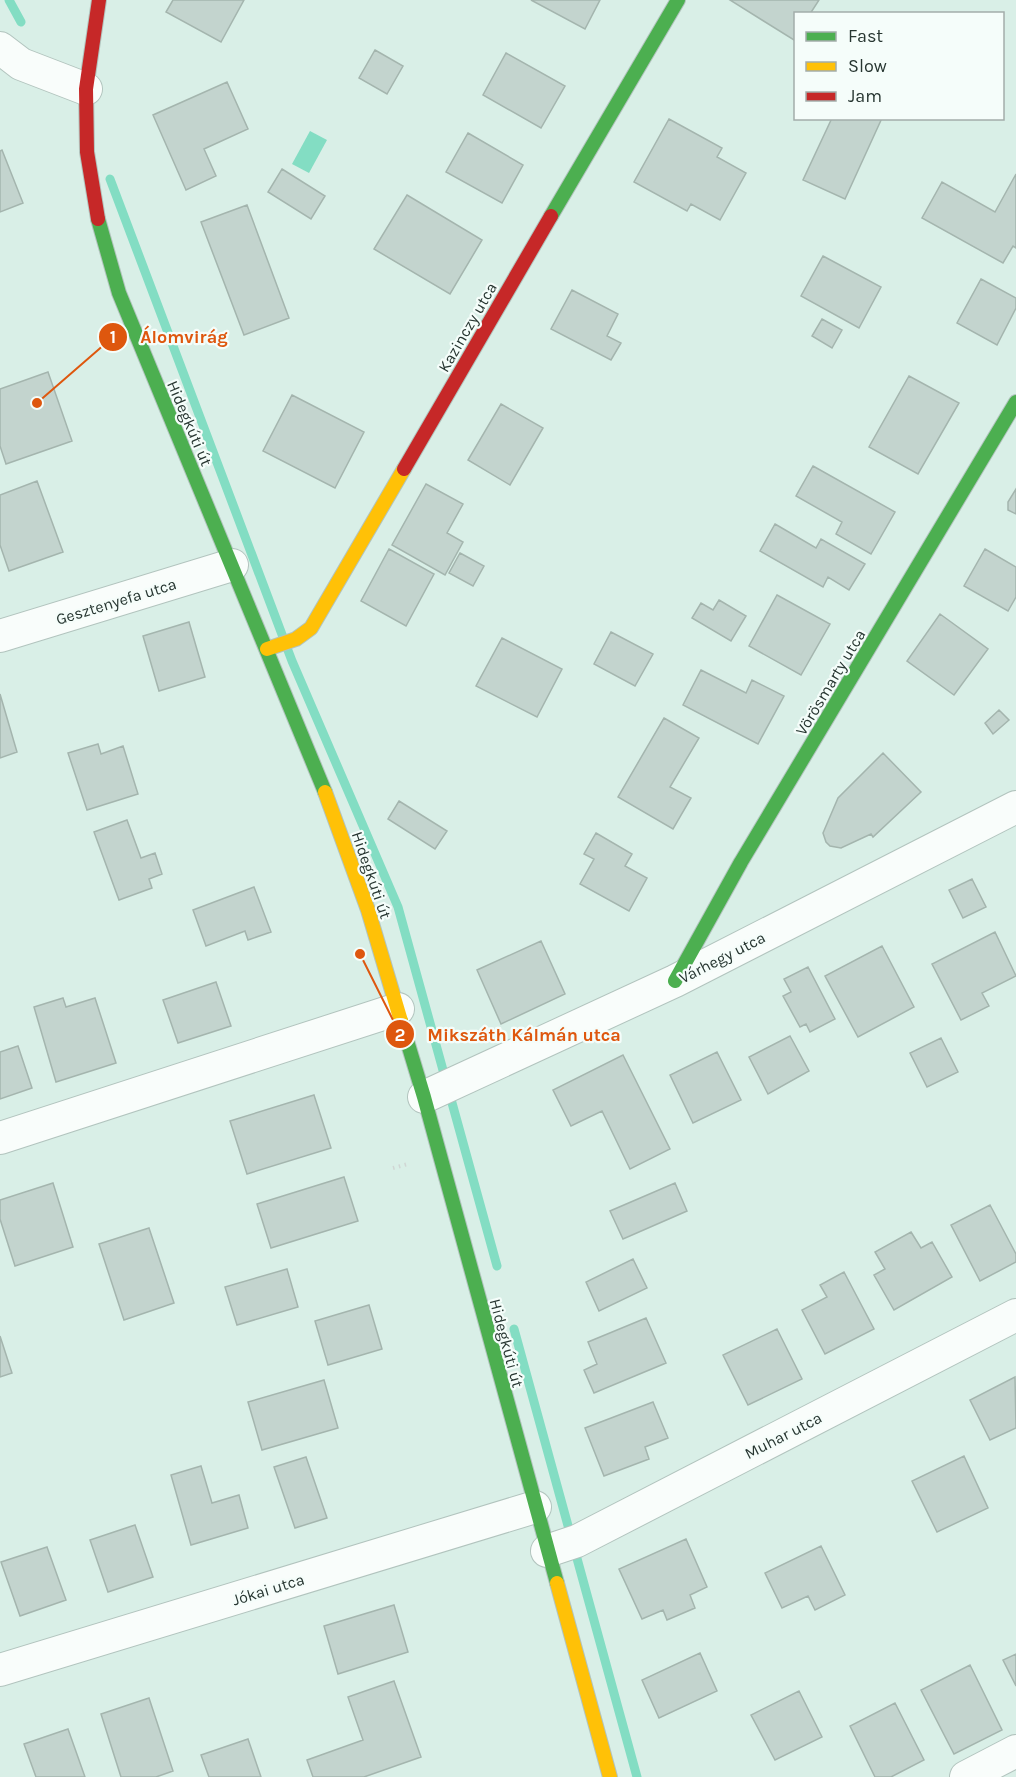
<svg xmlns="http://www.w3.org/2000/svg" width="1016" height="1777" viewBox="0 0 1016 1777" font-family="Karla,sans-serif">
<rect width="100%" height="100%" fill="#d9efe7"/>
<!-- water -->
<path fill="#83ddc3" d="M310 131 327 140 309 173 292 164Z"/>
<g fill="none" stroke-linecap="round" stroke-linejoin="round">
<!-- stream -->
<path stroke="#83ddc3" stroke-width="9" d="M9 0 21 22
M110 179 292 661 398 907 497 1266
M514 1329 637 1777"/>
</g>
<!-- building -->
<path fill="#c3d4ce" stroke="#a4b5ae" stroke-width="1.5" d="M173 0H244L221 42 166 12Z
M531 0H600L585 29Z
M730 0H819L810 14H796V37L794 40Z
M375 50 403 66 387 94 359 78Z
M506 53 565 86 541 128 483 95Z
M227 82 248 129 204 149 216 176 186 190 153 115Z
M832 118H882L845 199 803 180Z
M669 119 722 148 717 157 746 173 720 220 691 204 687 211 634 182Z
M468 133 523 165 502 203 446 172Z
M2 150 23 203 0 212V151Z
M282 169 325 196 311 219 268 192Z
M1016 174V248L1013 246 1003 263 922 218 942 182 995 212Z
M407 195 482 240 450 294 374 249Z
M247 205 289 318 244 335 201 222Z
M823 256 881 287 859 328 801 296Z
M981 279 1016 298V308L997 345 957 323Z
M572 290 618 314 607 336 621 343 611 360 551 329Z
M822 319 842 330 832 348 812 336Z
M48 372 72 441 6 464 0 446V389Z
M909 376 959 403 918 474 869 447Z
M292 395 364 432 335 488 263 451Z
M501 404 543 428 510 485 468 460Z
M813 466 895 512 871 554 836 534 842 522 796 496Z
M37 481 63 552 9 571 0 545V495Z
M426 484 463 504 447 533 463 542 445 575 392 545Z
M1016 489V514L1008 510V502Z
M775 524 816 548 821 539 865 564 849 590 828 577 823 587 760 551Z
M389 549 434 574 406 626 361 601Z
M985 549 1016 567V597L1008 611 964 586Z
M460 553 484 566 473 586 449 573Z
M777 595 830 624 801 675 749 646Z
M719 600 746 616 731 641 692 618 701 603 713 610Z
M940 614 988 649 954 695 907 661Z
M189 622 205 677 159 691 143 636Z
M611 632 653 654 635 686 594 664Z
M502 638 562 669 537 717 476 686Z
M701 670 746 693 752 680 784 696 758 744 683 705Z
M0 694 17 752 0 758Z
M999 710 1009 720 993 734 985 723Z
M664 718 699 738 670 787 691 798 673 829 618 797Z
M98 744 101 754 123 746 138 794 87 810 68 753Z
M883 753 921 792 873 837 871 834 841 848 830 846 826 842 823 833 838 798Z
M399 801 447 831 435 849 388 819Z
M127 820 141 858 155 853 162 874 149 879 152 888 119 900 94 832Z
M596 833 632 854 625 866 647 878 629 911 580 884 594 859 584 854Z
M972 879 986 907 963 918 949 890Z
M254 887 271 932 248 940 245 931 206 946 193 910Z
M995 932 1016 976 982 993 989 1006 961 1020 932 964Z
M541 941 565 994 501 1024 477 970Z
M882 946 914 1007 858 1037 825 976Z
M808 967 835 1019 810 1032 806 1024 800 1027 783 996 791 992 784 979Z
M216 982 231 1026 178 1043 163 1000Z
M63 998 66 1007 95 998 116 1063 56 1082 34 1007Z
M790 1036 809 1071 768 1094 749 1057Z
M941 1038 958 1072 927 1087 910 1053Z
M18 1046 32 1088 0 1099V1052Z
M717 1052 741 1100 693 1123 670 1075Z
M623 1055 670 1149 630 1169 602 1111 571 1126 553 1090Z
M314 1095 331 1148 247 1174 230 1121Z
M344 1177 358 1221 271 1248 257 1204Z
M53 1183 73 1247 15 1266 0 1219V1200Z
M675 1183 687 1211 623 1239 610 1211Z
M990 1205 1016 1254V1262L980 1281 951 1225Z
M149 1228 174 1303 124 1320 99 1244Z
M911 1232 921 1248 932 1242 952 1277 894 1310 874 1275 885 1269 875 1252Z
M633 1259 647 1288 599 1311 586 1282Z
M287 1269 298 1307 237 1325 225 1287Z
M844 1272 874 1329 825 1354 802 1310 827 1297 820 1285Z
M369 1305 382 1349 328 1365 315 1321Z
M646 1318 666 1363 594 1393 584 1370 597 1364 588 1342Z
M777 1329 802 1379 748 1405 723 1355Z
M0 1336 12 1373 0 1377Z
M1015 1377 1016 1428 990 1440 970 1400Z
M324 1380 338 1428 262 1450 248 1402Z
M653 1402 668 1438 645 1447 649 1459 604 1476 585 1428Z
M964 1456 988 1508 937 1532 912 1481Z
M306 1457 327 1518 295 1528 274 1467Z
M201 1466 212 1503 239 1495 248 1528 191 1545 171 1475Z
M135 1525 153 1577 108 1592 90 1540Z
M686 1539 707 1587 690 1595 695 1608 667 1620 663 1610 642 1619 619 1569Z
M821 1546 845 1595 815 1610 808 1596 782 1608 765 1573Z
M47 1547 66 1600 20 1616 1 1562Z
M394 1605 408 1652 338 1674 324 1626Z
M700 1653 717 1691 659 1718 642 1680Z
M1016 1654V1686L1003 1660Z
M970 1665 1002 1730 954 1754 921 1690Z
M394 1681 421 1757 364 1777H313L307 1760 363 1740 348 1697Z
M799 1691 822 1737 775 1760 751 1715Z
M149 1698 173 1771 156 1777H121L101 1714Z
M895 1703 924 1760 891 1777H875L850 1726Z
M68 1729 85 1777H36L24 1744Z
M248 1739 261 1777H209L201 1755Z"/>
<g fill="none" stroke-linecap="round" stroke-linejoin="round">
<!-- street casing -->
<g stroke="#b2c4be" stroke-width="34">
<path id="street" d="M0 48 21 64 86 89
M0 636 232 565
M424 1097 675 981 1016 807
M0 1138 398 1009
M547 1551 577 1541 1016 1315
M0 1670 535 1507
M966 1777 1016 1751"/>
</g>
<!-- fast casing -->
<g stroke="#b2c4be" stroke-width="16">
<path id="fast" d="M551 216 678 0
M98 219 119 293 325 792
M675 981 741 862 1016 402
M401 1021 424 1097 557 1583"/>
</g>
<!-- slow casing -->
<g stroke="#b2c4be" stroke-width="16">
<path id="slow" d="M267 649 296 639 311 628 404 469
M325 792 368 910 401 1021
M557 1583 610 1777"/>
</g>
<!-- jam casing -->
<g stroke="#b2c4be" stroke-width="16">
<path id="jam" d="M98 219 87 152 86 89 99 0
M404 469 551 216"/>
</g>
<!-- path -->
<path stroke="#d0d6d4" stroke-width="4" stroke-dasharray="1.5 4.5" stroke-linecap="butt" d="M393 1168 408 1164"/>
<!-- street -->
<use href="#street" stroke="#f9fdfb" stroke-width="32"/>
<!-- fast -->
<use href="#fast" stroke="#4caf50" stroke-width="14"/>
<!-- slow -->
<use href="#slow" stroke="#ffc107" stroke-width="14"/>
<!-- jam -->
<use href="#jam" stroke="#c62828" stroke-width="14"/>
</g>
<g text-anchor="middle" stroke-width="4.5" stroke-linejoin="round" paint-order="stroke">
<!-- street labels -->
<g font-size="16" fill="#273631" stroke="#f5fdfa">
<text transform="translate(467 327) rotate(-60)" y="6">Kazinczy utca</text>
<text transform="translate(190 423) rotate(67)" y="6">Hidegkúti út</text>
<text transform="translate(116 601) rotate(-17)" y="6">Gesztenyefa utca</text>
<text transform="translate(830 682) rotate(-59)" y="6">Vörösmarty utca</text>
<text transform="translate(372 875) rotate(71)" y="6">Hidegkúti út</text>
<text transform="translate(722 957) rotate(-27)" y="6">Várhegy utca</text>
<text transform="translate(507 1343) rotate(75)" y="6">Hidegkúti út</text>
<text transform="translate(783 1435) rotate(-27)" y="6">Muhar utca</text>
<text transform="translate(268 1589) rotate(-17)" y="6">Jókai utca</text>
</g>
</g>
<!-- callouts -->
<path fill="none" stroke="#de570e" stroke-width="2" d="M37 403L113 337M360 954L400 1034"/>
<g fill="#de570e" stroke="#f5fdfa" stroke-width="2">
<circle cx="37" cy="403" r="6"/>
<circle cx="360" cy="954" r="6"/>
<circle cx="113" cy="337" r="15"/>
<circle cx="400" cy="1034" r="15"/>
</g>
<g font-size="18" text-anchor="middle" font-weight="bold" fill="#fff">
<text x="113" y="343">1</text>
<text x="400" y="1041">2</text>
</g>
<g font-size="18" text-anchor="middle" font-weight="bold" fill="#de570e" stroke="#f5fdfa" stroke-width="4.5" stroke-linejoin="round" paint-order="stroke">
<text x="184" y="343">Álomvirág</text>
<text x="524" y="1041">Mikszáth Kálmán utca</text>
</g>
<!-- legend -->
<rect x="794" y="12" width="210" height="108" fill="#f5fdfa" stroke="#a3adaa" stroke-width="1.5"/>
<rect x="806" y="32" width="30" height="9" fill="#4caf50" stroke="#a3adaa" stroke-width="1.5"/>
<text x="848" y="42" font-size="18" fill="#273631">Fast</text>
<rect x="806" y="62" width="30" height="9" fill="#ffc107" stroke="#a3adaa" stroke-width="1.5"/>
<text x="848" y="72" font-size="18" fill="#273631">Slow</text>
<rect x="806" y="92" width="30" height="9" fill="#c62828" stroke="#a3adaa" stroke-width="1.5"/>
<text x="848" y="102" font-size="18" fill="#273631">Jam</text>
</svg>
